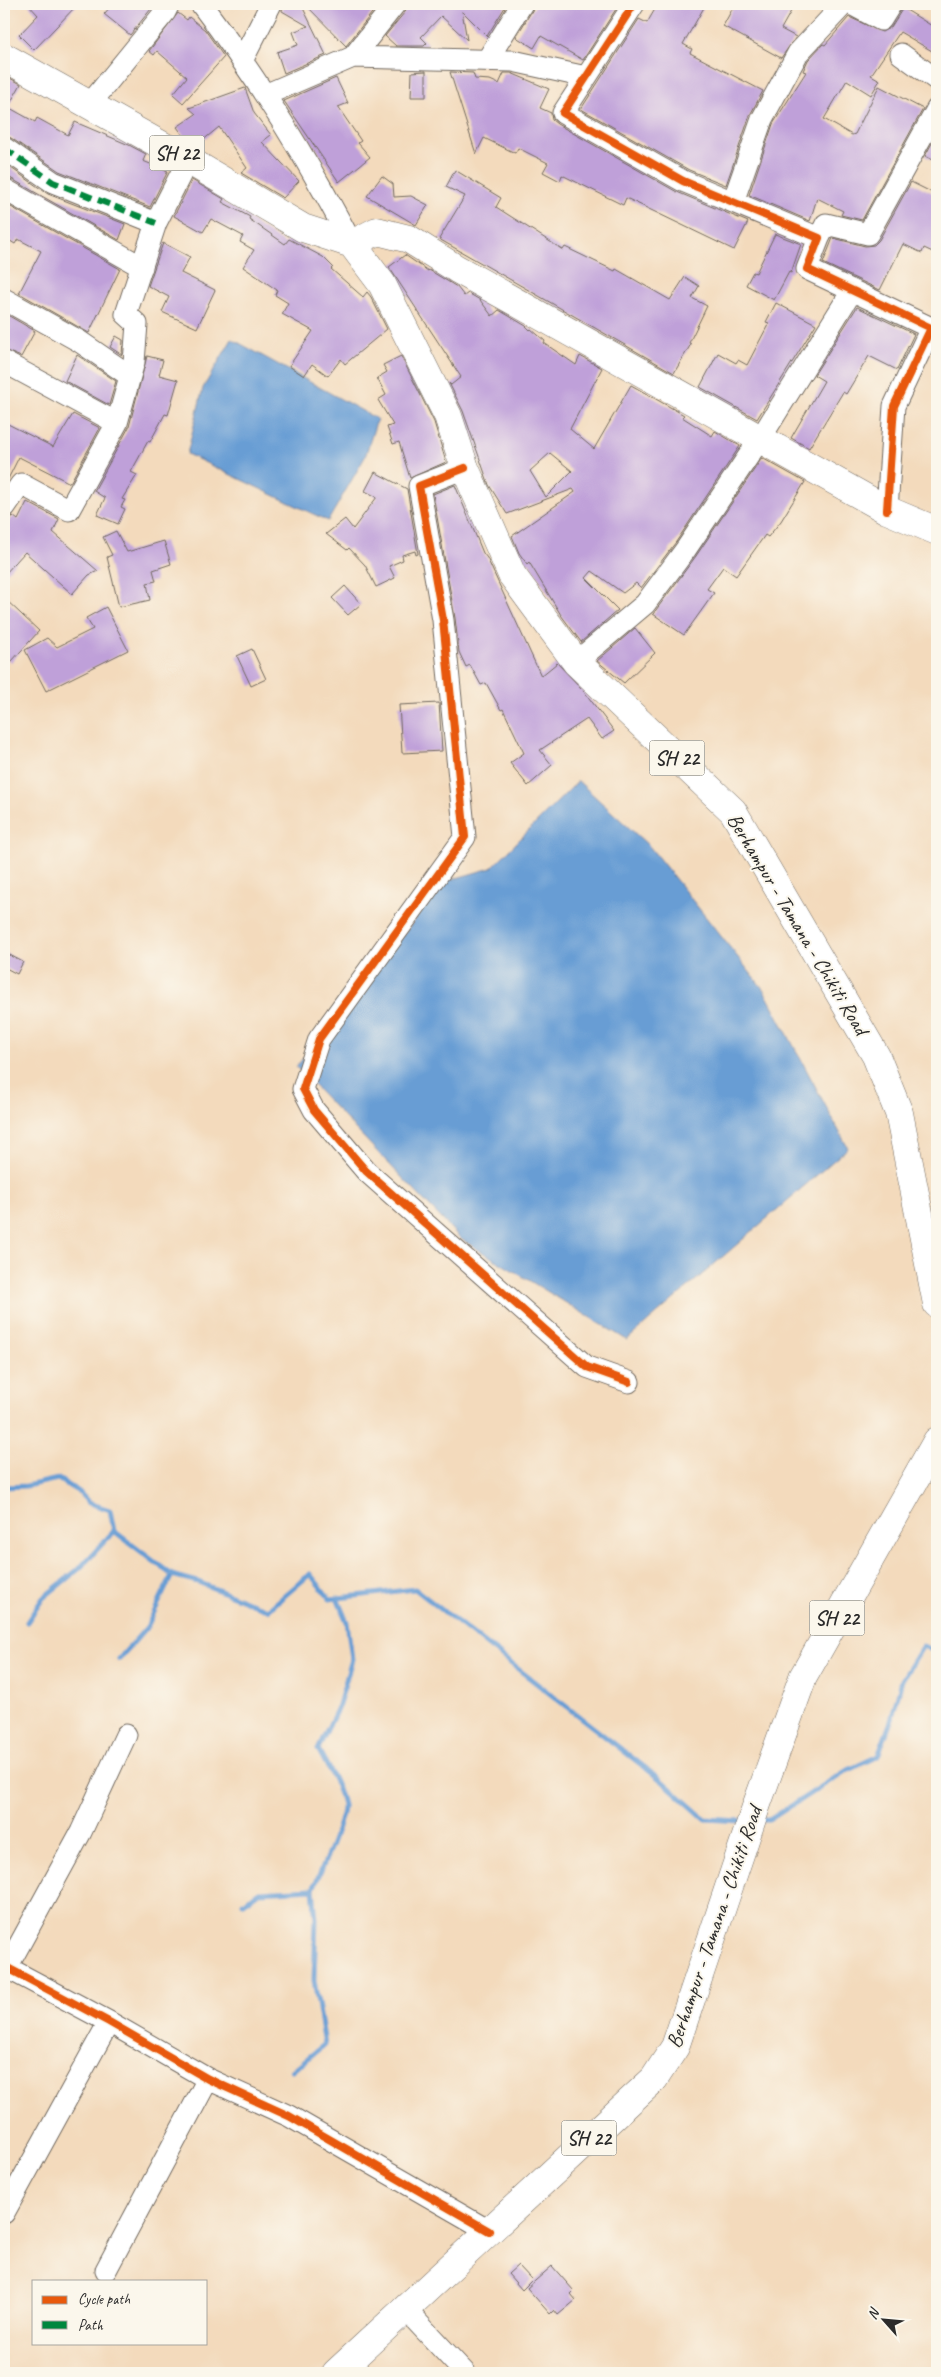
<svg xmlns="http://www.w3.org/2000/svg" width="941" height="2377" viewBox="0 0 941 2377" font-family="Caveat,sans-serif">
<rect width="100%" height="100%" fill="#fbf7ec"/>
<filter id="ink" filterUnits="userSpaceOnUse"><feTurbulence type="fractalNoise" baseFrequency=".02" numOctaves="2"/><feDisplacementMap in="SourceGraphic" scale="10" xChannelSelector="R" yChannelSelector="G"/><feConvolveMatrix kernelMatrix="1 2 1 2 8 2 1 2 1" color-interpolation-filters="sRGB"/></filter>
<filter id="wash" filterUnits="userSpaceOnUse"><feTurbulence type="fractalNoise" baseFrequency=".0096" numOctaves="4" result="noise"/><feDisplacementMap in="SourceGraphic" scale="20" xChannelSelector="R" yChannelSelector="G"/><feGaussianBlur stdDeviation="1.12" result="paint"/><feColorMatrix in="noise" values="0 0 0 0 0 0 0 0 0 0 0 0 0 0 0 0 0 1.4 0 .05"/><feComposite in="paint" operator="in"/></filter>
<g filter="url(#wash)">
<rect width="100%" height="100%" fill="#f3dabc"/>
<!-- water -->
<path fill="#689dd4" stroke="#4a6480" d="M232 339 377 419 365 457 328 521 187 454 203 388Z
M578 781 649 846 764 990 848 1148 627 1340 461 1239 296 1067 446 881 491 868Z"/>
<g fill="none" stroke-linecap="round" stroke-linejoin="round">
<!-- stream -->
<path stroke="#689dd4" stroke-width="5" d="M4 1487 26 1486 58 1479 79 1492 89 1503 110 1510 114 1531 172 1575 198 1582 268 1610 310 1574 330 1599 415 1589 661 1780 705 1819 742 1821
M27 1622 43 1598 80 1568 114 1531
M119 1659 147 1627 172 1575
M760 1820H769L844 1772 878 1756 891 1721 902 1680 923 1646 937 1652
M243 1903 259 1892 313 1889C319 1875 345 1818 343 1805 339 1786 327 1766 318 1749L339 1705 352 1659 347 1622 337 1598
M292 2071 325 2044 314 1980 316 1919 313 1889"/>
</g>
<g id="blocks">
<!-- building -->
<path fill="#bfa0d9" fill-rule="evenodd" d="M28 4H78L34 50 19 35 38 15Z
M113 4H155L130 35 104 14Z
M283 4H301L326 55 284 73 277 52 298 45 293 32 308 26 282 11Z
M305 4H379L346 46Z
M407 4H507L487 36 462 11 467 40 441 16 421 37 427 43 424 46H396L385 36 405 12Z
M536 4H613L618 6 583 60 541 36 534 48 516 37Z
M658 4H706L683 44 692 49 690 53 763 91 750 115 726 185 689 170 581 109 639 19 647 23Z
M735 4H795L781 29 796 37 781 58 723 26Z
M903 8 937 29V54L900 32 871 75 880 80 871 95 847 80 824 119 852 135 855 134 879 86 923 109 862 220 841 215 843 211 817 198 810 221 749 195 773 124 806 72 803 71 808 60 823 44 825 45 849 17 882 32 891 27Z
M178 13 187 20 189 17 205 30 224 57 183 103 173 94 187 77 157 51 154 55 149 51Z
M426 71V97H411L412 72Z
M450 72 473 73 475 79 490 80 499 84 504 73H511L549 89 540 108 551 113 552 120 557 124 677 192 748 222 734 250 626 198 623 205 562 175 560 181 543 172 548 163 518 148 515 153 484 138 476 154Z
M6 76 21 84 8 107 35 122 37 118 68 135 75 122 129 145 146 154 143 161 168 171 150 207 59 171 11 138 4 136V80Z
M336 78 348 103 338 107 361 141 358 143 370 157 339 182 284 101Z
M245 88 254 113 271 135 262 142 299 181 283 198 241 173 247 168 219 127 196 146 189 143 177 127 196 114 189 108Z
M937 134V162L925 156Z
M4 163 48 194 125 224 119 240 10 178 4 177Z
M455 170 501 198 496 207 563 250 565 247 615 271 616 269 670 300 685 277 699 286 692 298 707 306 689 343 691 344 674 373 439 239 465 196 446 187Z
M382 176 393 184 394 197 411 196 428 205 416 225 367 196Z
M192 180 224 199 222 202 250 217 249 219 285 244 289 239 323 257 333 267 331 269 363 297 367 292 371 297 387 329 345 364 341 359 328 376 312 364 304 376 289 366 313 331 282 314 288 303 275 295 277 290 243 267 254 250 240 242 243 236 211 219 203 232 174 216Z
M911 182 937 195V254L924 248 922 253 903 244 880 290 823 263 833 238 865 246 874 245 879 240Z
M4 203 120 269 89 333 19 293 41 251 18 239 15 244 4 237Z
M775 234 801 244 791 273 789 272 774 300 746 285 753 272 756 273Z
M163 243 190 257 181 273 215 290 197 328 162 312 169 297 148 286Z
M405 255 428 271 429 270 457 287 464 296 468 293 480 300 492 316 499 310 526 326 530 330 531 329 545 341 544 343 576 365 580 356 602 368 570 429 594 449 631 385 684 415 682 417 712 436 715 431 740 446 676 542 641 588 636 583 623 593 592 571 586 578 618 610 581 642 561 615 529 562 527 564 519 553 512 536 575 492 573 489 507 514 489 485 463 411 449 383 451 385 461 377 389 267ZM550 453 572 471 546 497 530 471Z
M776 303 816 324 757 419 700 387 718 353 736 363 738 360 747 365 769 323 766 322Z
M857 307 914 334 897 370 869 356 846 394 843 392 809 448 791 438 824 381 814 375Z
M4 313 35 331 21 357 4 350Z
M116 336 123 340 122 355 110 347Z
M77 355 116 381 109 405 65 381Z
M147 356 163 360 159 375 178 380 168 415 165 414 150 442 148 441 131 472 137 475 122 499 125 500 121 507 125 509 118 524 97 515 105 498 94 491 129 427Z
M401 356 434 422 446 462 410 478 399 442 393 444 387 427 393 425 378 400 386 395 377 378 387 372 383 365Z
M73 414 100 428 70 483 19 457 4 487V422L53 447Z
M762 458 805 482 781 521 768 537 765 535 736 576 723 567 707 589 714 593 684 635 653 614 696 556Z
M375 472 407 489 418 554 416 555 415 551 402 555 403 560 389 566 395 578 376 587 365 565 349 548 347 550 326 534 345 519 353 529 377 497 365 491Z
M455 485 483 553 487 558 541 676 557 663 583 690 614 731 602 739 587 719 540 750 552 765 528 786 510 763 524 753 503 709 501 710 486 683 481 685 470 665 466 667 459 652 455 618 433 494Z
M27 502 59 519 53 532 98 571 89 575 72 594 25 552 4 575V526L13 516 18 520Z
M116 531 127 552 164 541 171 564 153 570 156 581 147 583 150 600 119 607 107 557 112 555 103 537Z
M345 586 361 604 348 615 332 598Z
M4 598 39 631 11 662 4 655Z
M106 607 128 650 46 691 25 650 47 638 57 647 93 629 86 618Z
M635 628 655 653 624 683 597 661Z
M252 649 266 679 251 686 237 656Z
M439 703 442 751 402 753 399 705Z
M4 952 23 962 17 974 4 967Z
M518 2265 532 2280 522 2290 508 2274Z
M552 2266 574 2291 571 2294 576 2300 558 2315 554 2310 550 2314 527 2288Z"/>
</g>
</g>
<g filter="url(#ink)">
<use href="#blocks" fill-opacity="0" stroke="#71685e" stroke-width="1"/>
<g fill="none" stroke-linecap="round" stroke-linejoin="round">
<!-- street casing -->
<g stroke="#71685e" stroke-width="23">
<path id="street" d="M201 4C258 79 308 160 352 244
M634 4 563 113 683 181 819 238 807 269 931 328 894 406 887 510
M851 4 881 20 891 4
M901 54 937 80
M353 57 395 4
M243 59 271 4
M487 60 522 4
M265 95 353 57 513 61 586 77
M90 104 165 12 169 4
M4 148 53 182 156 223
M4 189 142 267
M733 202 762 119 798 53 844 4
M819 238 826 224 868 234 937 109
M4 299 79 341 130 376
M4 362 117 423
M465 468 419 486 443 620 465 837 319 1039 303 1089 314 1110 366 1171 587 1367 629 1382
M5 507 21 484 69 510 117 423 134 362 137 324 126 314 156 223 188 160
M576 662 645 604 686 549 760 439 852 291
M4 1966 109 2022 208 2079 289 2116 489 2231
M4 1973 81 1832 126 1735
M4 2213 109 2022
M106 2270 208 2079
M405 2309 465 2373"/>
</g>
<!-- primary casing -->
<g stroke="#71685e" stroke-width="29">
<path id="primary" d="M4 57 188 160 303 228 352 244 382 284 448 416 465 468 512 575 576 662 733 811 876 1056 899 1113 937 1304
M352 244 377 231 409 239 457 269 887 510 937 531
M336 2373 654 2079 675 2047 757 1804 803 1677 937 1441"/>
</g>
<!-- street -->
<use href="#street" stroke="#fff" stroke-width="21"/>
<!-- primary -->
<use href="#primary" stroke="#fff" stroke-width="28"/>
<!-- quiet -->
<path stroke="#00873e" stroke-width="6" stroke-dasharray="12 6" stroke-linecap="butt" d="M4 148 53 182 156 223"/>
<!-- cycleway casing -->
<g stroke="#fbf7ec" stroke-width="11">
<path id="cycleway" d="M634 4 563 113 683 181 819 238 807 269 931 328 894 406 887 510
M465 468 419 486 443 620 465 837 319 1039 303 1089 314 1110 366 1171 587 1367 629 1382
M4 1966 109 2022 208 2079 289 2116 489 2231"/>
</g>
<!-- cycleway -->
<use href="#cycleway" stroke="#e8590c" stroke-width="8"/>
</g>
</g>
<g text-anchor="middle" stroke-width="4" stroke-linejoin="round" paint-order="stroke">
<!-- shield labels -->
<g fill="#fbf7ec" stroke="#696865" stroke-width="1">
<rect x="149.5" y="135.5" width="55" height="35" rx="4"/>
<rect x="649.5" y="740.5" width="55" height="35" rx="4"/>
<rect x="809.5" y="1600.5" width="55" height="35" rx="4"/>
<rect x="561.5" y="2120.5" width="55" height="35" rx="4"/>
</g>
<g font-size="20" font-weight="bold" fill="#2b2b2b">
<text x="177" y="160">SH 22</text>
<text x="677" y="765">SH 22</text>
<text x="837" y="1625">SH 22</text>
<text x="589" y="2145">SH 22</text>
</g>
<!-- street labels -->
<g font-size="21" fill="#2b2b2b" stroke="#fbf7ec">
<text transform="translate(798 924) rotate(59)" y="7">Berhampur - Tamana - Chikiti Road</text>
<text transform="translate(714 1927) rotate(-71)" y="7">Berhampur - Tamana - Chikiti Road</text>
</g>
</g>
<!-- margin -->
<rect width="941" height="2377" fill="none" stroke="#fbf7ec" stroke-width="20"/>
<!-- legend -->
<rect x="32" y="2280" width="175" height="65" fill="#fbf7ec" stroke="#a8a59f"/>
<rect x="42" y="2296" width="25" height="8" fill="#e8590c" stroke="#a8a59f"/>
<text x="78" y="2304" font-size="15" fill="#2b2b2b">Cycle path</text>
<rect x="42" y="2321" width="25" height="8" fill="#00873e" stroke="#a8a59f"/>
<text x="78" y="2330" font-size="15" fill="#2b2b2b">Path</text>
<!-- north arrow -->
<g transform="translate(884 2320) rotate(297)" stroke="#fbf7ec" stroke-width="4" paint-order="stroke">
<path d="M0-4L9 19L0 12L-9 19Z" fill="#2b2b2b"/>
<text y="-8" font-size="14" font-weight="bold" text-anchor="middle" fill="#2b2b2b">N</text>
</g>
</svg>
